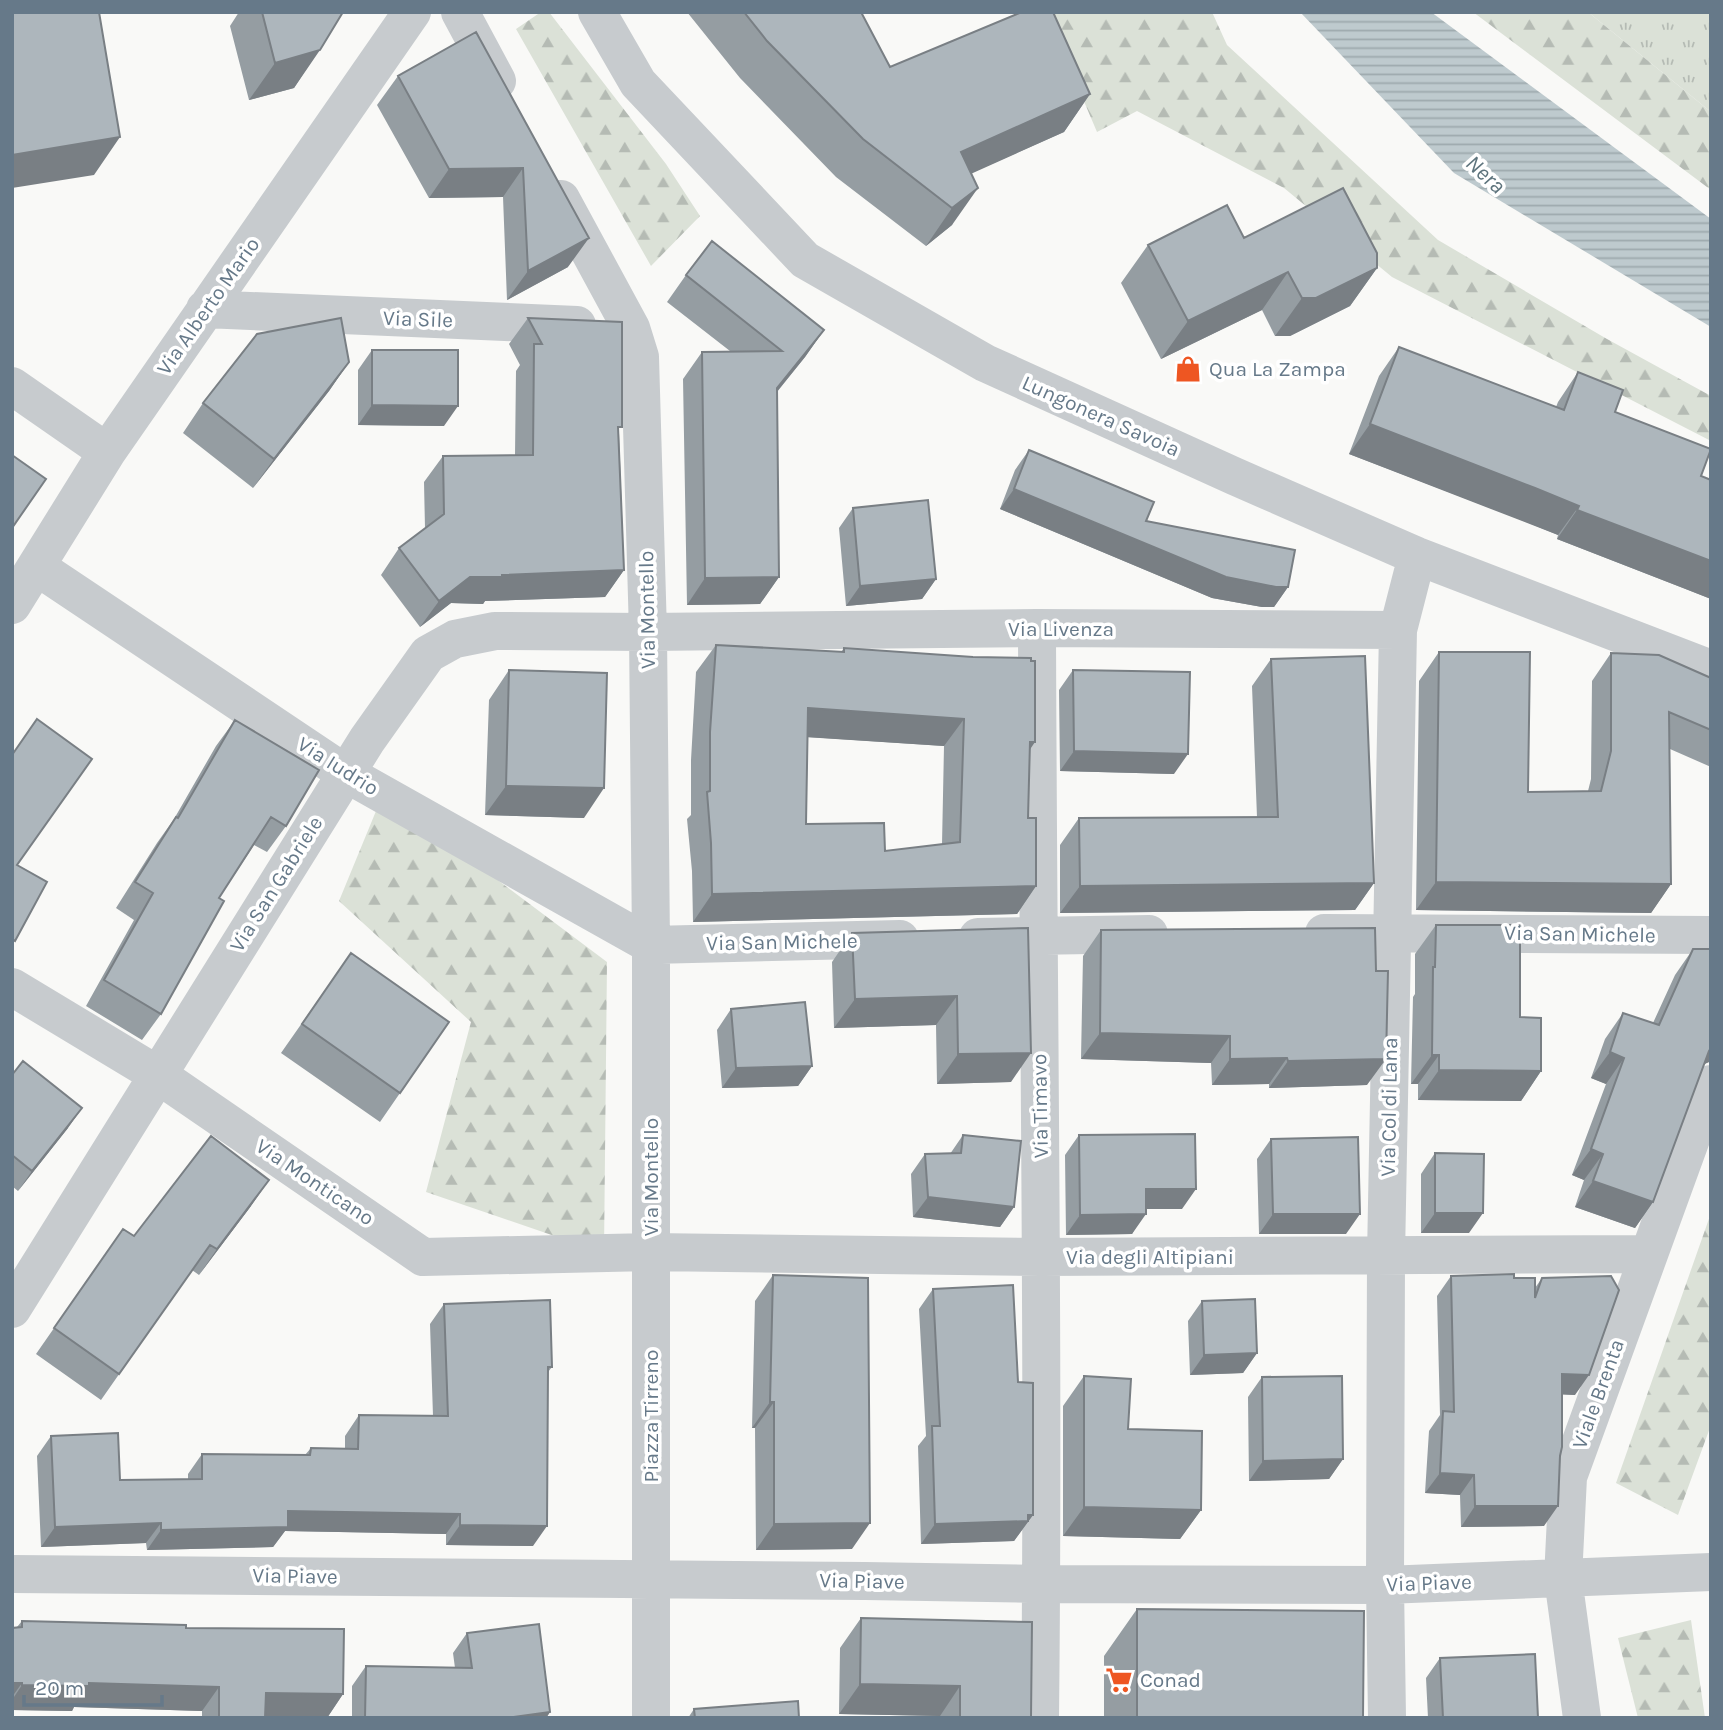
<svg xmlns="http://www.w3.org/2000/svg" width="1723" height="1730" viewBox="0 0 1723 1730" font-family="Karla,sans-serif">
<defs>
<pattern id="grass-tufts" width="24" height="20" patternUnits="userSpaceOnUse" patternTransform="scale(1.75)"><rect width="24" height="20" fill="#dbe1d7"/><path d="M3 7l-1-3M5 7V3M7 7l1-3M15 17l-1-3M17 17v-4M19 17l1-3" fill="none" stroke="#b5bbb4"/></pattern>
<pattern id="forest-firs" width="22" height="20" patternUnits="userSpaceOnUse" patternTransform="scale(1.75)"><rect width="22" height="20" fill="#dbe1d7"/><path d="M5 1l3.5 6h-7zM16 11l3.5 6h-7z" fill="#b5bbb4"/></pattern>
<pattern id="water-rules" width="6" height="5" patternUnits="userSpaceOnUse" patternTransform="scale(1.75)"><rect width="6" height="5" fill="#becace"/><path d="M0 2.5h6" fill="none" stroke="#9ea9ad"/></pattern>
</defs>
<rect width="100%" height="100%" fill="#f9f9f7"/>
<!-- grass -->
<path fill="url(#grass-tufts)" d="M1588 12H1711V112Z"/>
<!-- forest -->
<path fill="url(#forest-firs)" d="M541 12H549L666 164 700 216 651 266 516 29Z
M1046 12H1212L1227 45 1438 240 1607 339 1711 396V441L1392 277 1284 188 1137 111 1097 132Z
M1473 12H1588L1711 112V190Z
M383 794 607 962 604 1253 426 1192 471 1022 339 901Z
M1711 1213V1425L1678 1515 1616 1483Z
M1691 1620 1705 1718H1638L1618 1638Z"/>
<!-- water -->
<path fill="url(#water-rules)" d="M1300 12H1431L1711 219V327L1454 173Z"/>
<g fill="none" stroke-linecap="round" stroke-linejoin="round">
<!-- minor -->
<path stroke="#c7cbce" stroke-width="38" d="M460 12 497 81
M597 12 638 83 805 260 985 363 1234 476 1417 556 1711 669
M561 199 631 328 640 357 648 632 651 945V1718
M205 309 577 325
M12 386 107 452
M37 567 345 773 651 945 900 939
M12 605 107 452 412 12
M1037 628C1038 991 1044 1355 1040 1718
M1324 933 1711 935
M978 937 1149 934
M12 987 158 1075 423 1257 651 1252 1041 1257 1649 1254
M12 1309 367 740 428 654 455 639 495 631 648 632 1037 628 1398 630 1417 556
M12 1574 865 1581 1042 1584 1385 1585 1711 1572
M1387 1718 1385 1585 1386 1256 1398 630
M1582 1718 1563 1578 1568 1477 1711 1084"/>
</g>
<!-- wall -->
<path fill="#959da2" fill-rule="evenodd" d="M239 12H343L294 88 249 100 230 26Z
M687 12H861L890 67 1090 94 1064 132 971 173 952 225 926 246 836 177 740 78Z
M476 32 568 267 507 300 503 197 429 198 377 105 398 76Z
M1244 238 1377 268 1350 306 1290 336H1275L1262 310 1161 359 1121 283 1148 245Z
M686 275 824 330 805 357 777 392 779 577 760 604 687 605 683 379 702 352 730 351 667 302Z
M528 318 619 433 624 570 605 597 485 601 483 604 451 603 420 627 381 575 399 548 425 528 424 482 443 456 515 455 516 371 520 365 509 344Z
M1399 347 1556 407 1558 402 1578 372 1615 412 1701 476 1711 480V599L1683 588 1557 539 1558 535 1514 517 1349 454 1379 376Z
M372 350 444 426 358 425V370Z
M349 362 329 391 253 488 183 433 203 403Z
M1029 450 1146 521 1288 587 1274 607H1262L1212 598 1000 509 1015 470Z
M853 508 936 579 922 599 846 606 839 528Z
M716 645 841 652 844 648 1029 751 1028 818 1036 886 1017 914 693 922 692 871 687 819 691 815V760L696 672ZM808 737 944 746 942 845 885 851 806 824Z
M1439 652 1528 792 1588 791 1591 779 1592 681 1611 653 1711 678V767L1670 749 1671 884 1651 913 1416 910 1419 681Z
M1271 659 1374 883 1355 910 1060 913V845L1079 818 1257 817 1252 686Z
M509 670 584 818 485 815 489 700Z
M1073 670 1174 774 1060 771 1059 690Z
M235 720 286 826 267 852 254 845 219 898 161 1014 142 1040 86 1006 134 920 116 908 157 843 174 819 216 746Z
M1436 925 1520 1017 1541 1071 1521 1101 1418 1100V1084H1411L1413 997 1415 994V954Z
M1028 928 1011 1082 937 1084 936 1025 834 1028 832 962 852 933Z
M1101 930 1367 1085 1269 1088V1084L1212 1085 1211 1063 1081 1059 1083 956Z
M1693 949H1711V1059L1709 1062 1704 1064 1653 1202 1635 1228 1575 1207 1584 1180 1572 1175 1606 1084 1591 1078 1605 1039 1623 1013 1653 1023 1675 975Z
M351 953 449 1022 380 1122 281 1053Z
M731 1009 812 1066 798 1086 722 1088 717 1030Z
M12 1075 68 1128 18 1191 12 1186Z
M963 1135 1014 1207 1000 1227 913 1217 911 1174 925 1154H950Z
M1079 1135 1182 1209H1146L1132 1234 1066 1235 1065 1155Z
M1271 1139 1346 1234H1259L1257 1159Z
M1435 1153 1469 1233H1421V1174Z
M251 1206 199 1275 192 1270 101 1400 36 1354 123 1229 134 1236Z
M773 1275 852 1549 756 1550 755 1428H752L755 1301Z
M1451 1276 1514 1278 1535 1288 1542 1278 1575 1395 1562 1394 1544 1526 1461 1527 1460 1495 1425 1493 1429 1431 1440 1415 1437 1296Z
M933 1289 1018 1382 1033 1515 1014 1541 921 1544 918 1446 926 1436 919 1309Z
M1202 1301 1257 1353 1243 1373 1190 1375 1188 1321Z
M444 1304 552 1367 548 1372 533 1546 446 1545V1534L285 1531 273 1547 147 1550 146 1543 41 1547 37 1456 51 1436 120 1480 188 1479V1474L202 1454 305 1455 311 1448 345 1449V1436L359 1415 433 1416 430 1324Z
M1084 1376 1128 1429 1201 1510 1180 1539 1063 1536V1406Z
M1262 1377 1343 1459 1329 1479 1249 1481 1248 1397Z
M1137 1609 1363 1718H1104V1656Z
M861 1618 1031 1718H940V1716L839 1714 840 1648Z
M22 1621 186 1628 343 1694 327 1718H202V1711L74 1707 72 1711 12 1710V1628L17 1627Z
M467 1633 550 1712 546 1718H352V1686L366 1666 455 1668 453 1653Z
M1440 1658 1538 1718H1428L1426 1678Z
M694 1709 799 1718H688Z"/>
<!-- shaded-wall -->
<path fill="#797f84" d="M320 50 294 88 249 100 275 63Z
M1090 94 1064 132 935 190 961 152Z
M120 137 94 175 12 188V155Z
M523 168 503 197 429 198 449 169Z
M978 188 952 225 926 246 952 208Z
M589 238 568 267 507 300 528 271Z
M1377 268 1350 306 1290 336H1275L1302 298Z
M1288 272 1262 310 1161 359 1188 321Z
M824 330 805 357 758 415 777 388Z
M349 362 329 391 253 488 274 459Z
M372 405 458 406 444 426 358 425Z
M1370 424 1535 488 1579 506 1558 535 1349 454Z
M1014 489 1288 587 1274 607H1262L1212 598 1000 509Z
M1577 510 1711 561V599L1683 588 1557 539Z
M624 570 605 597 485 601 483 604 451 603 420 627 439 601 470 577 502 575Z
M779 577 760 604 687 605 705 578Z
M936 579 922 599 846 606 860 586Z
M808 708 964 719 944 746 789 736Z
M1030 742H1035L1016 770Z
M1074 751 1188 754 1174 774 1060 771Z
M506 786 604 788 584 818 485 815Z
M1436 882 1671 884 1651 913 1416 910Z
M1374 883 1355 910 1060 913 1080 886Z
M1036 886 1017 914 693 922 712 894Z
M957 996 936 1025 834 1028 855 999Z
M1100 1033 1230 1036 1211 1063 1081 1059Z
M1711 1048V1059L1709 1062 1698 1067Z
M1610 1052 1624 1058 1606 1084 1591 1078Z
M1031 1053 1011 1082 937 1084 958 1054Z
M1432 1055H1439L1418 1084H1411Z
M1287 1058 1269 1084 1212 1085 1230 1059Z
M1386 1059 1367 1085 1269 1088 1288 1061Z
M812 1066 798 1086 722 1088 736 1068Z
M1439 1070 1541 1071 1521 1101 1418 1100Z
M82 1108 68 1128 18 1191 32 1171Z
M1591 1149 1603 1154 1584 1180 1572 1175Z
M269 1180 251 1206 199 1275 217 1249Z
M1593 1181 1653 1202 1635 1228 1575 1207Z
M1146 1189H1196L1182 1209H1132Z
M928 1197 1014 1207 1000 1227 913 1217Z
M1435 1213H1483L1469 1233H1421Z
M1146 1214 1132 1234 1066 1235 1080 1215Z
M1273 1214H1360L1346 1234H1259Z
M1257 1353 1243 1373 1190 1375 1204 1355Z
M1562 1374 1589 1375 1575 1395 1548 1394Z
M770 1402H774L755 1428H752Z
M1343 1459 1329 1479 1249 1481 1263 1461Z
M1440 1473 1474 1475 1460 1495 1425 1493Z
M1475 1506H1558L1544 1526 1461 1527Z
M1084 1507 1201 1510 1180 1539 1063 1536Z
M288 1511 460 1514 446 1534 285 1531 273 1547 147 1550 161 1530Z
M1028 1515H1033L1014 1541 921 1544 935 1524Z
M161 1523 146 1543 41 1547 55 1527Z
M870 1523 852 1549 756 1550 774 1524Z
M460 1525 547 1526 533 1546 446 1545Z
M12 1683H22L12 1697Z
M89 1683 219 1687 202 1711 74 1707 72 1711 12 1710V1700L22 1685Z
M860 1684 960 1686 940 1716 839 1714Z
M266 1693 343 1694 327 1718 248 1717Z
M550 1712 546 1718H507Z"/>
<!-- building -->
<path fill="#adb6bc" stroke="#797f84" stroke-width="2" fill-rule="evenodd" d="M12 12H99L120 137 12 155Z
M262 12H343L320 50 275 63Z
M744 12H861L890 67 1022 12H1053L1090 94 961 152 978 188 952 208 863 139 767 41Z
M476 32 589 238 528 271 523 168 449 169 398 76Z
M1343 188 1377 253V268L1316 298H1302L1288 272 1188 321 1148 245 1227 205 1244 238Z
M712 241 824 330 777 388 779 577 705 578 702 352 782 351 686 275Z
M341 318 349 362 274 459 203 403 257 334Z
M528 318 622 322V427H618L624 570 502 575V577H470L439 601 399 548 444 514 443 456 533 455 534 344H542Z
M1399 347 1564 410 1578 372 1623 390 1615 412 1711 449 1701 476 1711 480V561L1577 510 1579 506 1535 488 1370 424Z
M372 350H458V406L372 405Z
M1029 450 1154 502 1146 521 1295 550 1288 587H1276L1226 577 1014 489Z
M12 455 46 479 12 528Z
M928 500 936 579 860 586 853 508Z
M716 645 844 652V648L973 657 1031 658V661H1035V742H1030L1028 818H1036V886L712 894 711 843 707 792 710 791V732ZM808 708 964 719 960 842 885 851 884 823 806 824Z
M1439 652H1530L1528 792 1601 791 1611 751V653L1659 655 1711 678V730L1669 712 1671 884 1436 882Z
M1365 656 1374 883 1080 886 1079 818 1278 817 1271 659Z
M509 670 607 673 604 788 506 786Z
M1073 670 1190 672 1188 754 1074 751Z
M37 719 92 759 17 865 47 882 15 941 12 939V755Z
M235 720 319 770 286 826 271 817 219 898 224 901 161 1014 104 980 153 893 135 882 176 817 178 818Z
M1436 925H1520V1017L1541 1018V1071L1439 1070V1055H1432L1433 967H1435Z
M1028 928 1031 1053 958 1054 957 996 855 999 852 933Z
M1375 928 1376 971H1388L1386 1059 1288 1061 1287 1058 1230 1059V1036L1100 1033 1101 930Z
M1693 949H1711V1048L1709 1051 1653 1202 1593 1181 1603 1154 1591 1149 1624 1058 1610 1052 1623 1013 1659 1025Z
M351 953 449 1022 400 1093 302 1024Z
M805 1002 812 1066 736 1068 731 1009Z
M23 1061 82 1108 32 1171 12 1155V1075Z
M1195 1134 1196 1189H1146V1214L1080 1215 1079 1135Z
M963 1135 1021 1141 1014 1207 928 1197 925 1154 961 1153Z
M211 1136 269 1180 217 1249 210 1245 119 1374 54 1328 123 1229 134 1236Z
M1358 1137 1360 1214H1273L1271 1139Z
M1435 1153 1484 1154 1483 1213H1435Z
M1514 1274V1278H1535V1298L1542 1278 1611 1276 1619 1290 1589 1375 1562 1374V1447L1560 1456 1558 1506H1475L1474 1475 1440 1473 1443 1411 1454 1412 1451 1276Z
M773 1275 868 1278 870 1523 774 1524V1402H770Z
M1013 1285 1018 1382 1033 1383V1515H1028V1521L935 1524 932 1426H940L933 1289Z
M1255 1299 1257 1353 1204 1355 1202 1301Z
M550 1300 552 1367H548L547 1526 460 1525V1514L288 1511V1527L161 1530V1523L55 1527 51 1436 118 1433 120 1480 202 1479V1454L310 1455 311 1448 358 1449 359 1415 448 1416 444 1304Z
M1084 1376 1131 1379 1128 1429 1202 1431 1201 1510 1084 1507Z
M1342 1376 1343 1459 1263 1461 1262 1377Z
M1137 1609 1364 1611 1363 1718H1137Z
M861 1618 1032 1622 1031 1718H960V1686L860 1684Z
M22 1621 186 1625V1628L344 1629 343 1694 266 1693 265 1718H219V1687L89 1683V1686L22 1685V1683H12V1628L22 1627Z
M539 1624 550 1712 507 1718H365L366 1666 472 1668 467 1633Z
M1535 1654 1538 1718H1443L1440 1658Z
M798 1701 799 1718H695L694 1709Z"/>
<!-- icons -->
<defs>
<g id="shop-bare" transform="scale(2.1)"><path d="M-5-2.5h2.3a2.7 3.5 0 0 1 5.4 0H5L5.5 6h-11ZM-1.5-2.5h3a1.5 2.3 0 0 0-3 0Z" fill="#ee5622" stroke="#fff" stroke-width="2.5" paint-order="stroke"/></g>
<g id="supermarket-bare" transform="scale(2.1)"><path d="M-6-5.5h2.5l.6 2H6L4.5 2H-2.5L-4.4-4H-6ZM-1.5 3.2a1.3 1.3 0 1 0 .1 0ZM3 3.2a1.3 1.3 0 1 0 .1 0Z" fill="#ee5622" stroke="#fff" stroke-width="2.5" paint-order="stroke"/></g>
</defs>
<g fill-rule="evenodd">
<use href="#shop-bare" x="1188" y="369"/>
<use href="#supermarket-bare" x="1119" y="1680"/>
</g>
<g text-anchor="middle" stroke-width="7" stroke-linejoin="round" paint-order="stroke">
<!-- street labels -->
<g font-size="21" fill="#667989" stroke="#fff">
<text transform="translate(208 306) rotate(-55)" y="7">Via Alberto Mario</text>
<text transform="translate(418 319) rotate(2)" y="7">Via Sile</text>
<text transform="translate(1101 416) rotate(24)" y="7">Lungonera Savoia</text>
<text transform="translate(647 610) rotate(-91)" y="7">Via Montello</text>
<text x="1061" y="636">Via Livenza</text>
<text transform="translate(338 766) rotate(32)" y="7">Via Iudrio</text>
<text transform="translate(276 884) rotate(-58)" y="7">Via San Gabriele</text>
<text transform="translate(1580 934) rotate(1)" y="7">Via San Michele</text>
<text transform="translate(782 942) rotate(-1)" y="7">Via San Michele</text>
<text transform="translate(1040 1106) rotate(-91)" y="7">Via Timavo</text>
<text transform="translate(1389 1107) rotate(-89)" y="7">Via Col di Lana</text>
<text transform="translate(651 1177) rotate(-90)" y="7">Via Montello</text>
<text transform="translate(315 1182) rotate(34)" y="7">Via Monticano</text>
<text x="1150" y="1264">Via degli Altipiani</text>
<text transform="translate(1598 1394) rotate(-70)" y="7">Viale Brenta</text>
<text transform="translate(651 1416) rotate(-90)" y="7">Piazza Tirreno</text>
<text transform="translate(295 1576) rotate(1)" y="7">Via Piave</text>
<text transform="translate(862 1581) rotate(1)" y="7">Via Piave</text>
<text transform="translate(1429 1583) rotate(-2)" y="7">Via Piave</text>
</g>
<!-- poi labels -->
<g font-size="21" fill="#667989" stroke="#fff" text-anchor="start">
<text x="1209" y="376">Qua La Zampa</text>
<text x="1140" y="1687">Conad</text>
</g>
<!-- water labels -->
<g font-size="23" font-style="italic" fill="#5e747d" stroke="#fff">
<text transform="translate(1486 174) rotate(43)" y="8">Nera</text>
</g>
</g>
<!-- border -->
<rect width="1723" height="1730" fill="none" stroke="#667989" stroke-width="28"/>
<!-- scale -->
<path d="M24 1695v10h138v-10" fill="none" stroke="#667989" stroke-width="3.5"/>
<text x="35" y="1695" font-size="21" fill="#667989" stroke="#ffffff" stroke-width="5" paint-order="stroke">20 m</text>
</svg>
